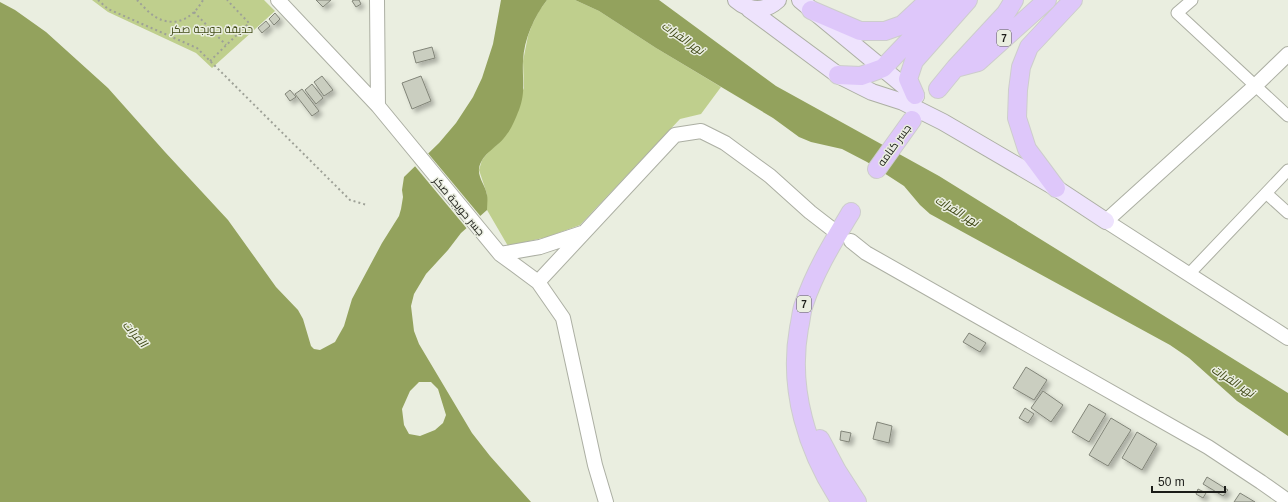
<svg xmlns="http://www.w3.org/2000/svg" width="1288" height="502" viewBox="0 0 1288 502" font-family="Helvetica,Cairo,sans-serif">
<defs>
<filter id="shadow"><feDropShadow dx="3.5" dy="3.5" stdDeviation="2" flood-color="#0004"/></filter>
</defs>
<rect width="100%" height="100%" fill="#eaeee0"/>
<!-- green -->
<path fill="#bfcf8d" d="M92 0H264L275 11 212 68 196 53 108 12Z
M547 0H575L599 11 656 48 721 87 701 114 680 119 580 225 547 237 508 246 487 210V194L479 170 482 160 490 150 498 144 524 88 523 61 528 36 532 25 539 11Z"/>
<!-- water -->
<path fill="#93a25d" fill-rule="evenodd" d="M501 0H547C534 17 524 39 523 61 522 80 526 91 519 110 516 117 512 128 507 134 499 147 481 153 479 169 478 178 486 187 487 195 488 200 487 205 487 210L461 233 448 250 426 274 414 294 411 306 414 331 419 344 472 433 490 456 531 502H0V2L15 10 46 32 108 88 165 152 228 220 276 287 298 310 303 319 311 346 314 349 320 350 335 342 344 326 352 299 382 243 399 216 401 209 403 197 402 190 404 177 439 143 456 123 473 97 482 78 493 44ZM419 382H431L438 389 446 415 443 423 435 430 420 436 409 434 404 425 402 409 410 391Z
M575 0H659L776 86 939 176 1288 393V436L1237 401 1189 358 1170 345 961 231 930 214 920 205 904 186 867 162 842 149 811 142 799 137 773 118 656 48 599 11Z"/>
<!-- pier -->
<path fill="#eaeee0" d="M427 152 482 218 468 230 414 165Z"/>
<!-- building -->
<path fill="#cacec0" stroke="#818478" filter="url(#shadow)" d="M316 0H331L323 7Z
M354 0H359L361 4 356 7 352 1Z
M275 13 280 19 274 25 269 19Z
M266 21 270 26 262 33 258 28Z
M432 47 435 58 416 63 413 52Z
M322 76 333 90 324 96 314 82Z
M421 76 431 101 412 109 402 83Z
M312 84 323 98 316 104 305 90Z
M302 89 319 111 312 116 295 94Z
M290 90 296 97 290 101 285 94Z
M969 333 986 343 980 352 963 342Z
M1026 367 1047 380 1034 400 1013 388Z
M1043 391 1063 405 1051 422 1031 408Z
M1089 404 1106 414 1089 442 1072 432Z
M1025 408 1034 414 1028 423 1019 418Z
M1111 418 1131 430 1108 466 1089 455Z
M877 422 892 426 889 443 873 439Z
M841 431 851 433 849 442 840 440Z
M1137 432 1157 444 1142 470 1122 458Z
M1207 477 1228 490 1223 496 1203 484Z
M1198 489 1206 493 1203 498 1196 494Z
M1240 493 1255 502H1234Z"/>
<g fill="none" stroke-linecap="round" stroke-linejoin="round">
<!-- minor casing -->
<g stroke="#acafa3" stroke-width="13">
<path id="minor" d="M1192 0 1177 13 1288 116
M1266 193 1288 213
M1189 274 1288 170"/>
</g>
<!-- tertiary casing -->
<g stroke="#acafa3" stroke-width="16">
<path id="tertiary" d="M278 0 378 106 500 254 538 282
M377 0 378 106
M1288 54 1255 86 1106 221 1288 338
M851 241 866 253 1208 447 1261 482 1288 501
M500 254 540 247 582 233
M606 502 595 465 563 318 538 282 675 135 701 131 725 143 770 176 810 212 832 229"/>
</g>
<!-- secondary casing -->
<g stroke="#acafa3" stroke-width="18">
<path id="secondary" d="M736 0C750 12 765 12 778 0
M800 0 916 96
M749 9 838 75 872 92 903 102 943 122 1056 188 1106 221"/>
</g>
<!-- primary casing -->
<g stroke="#cdcdcc" stroke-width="20">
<path id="primary" d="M811 10 860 31H885L902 25 929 0
M959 67 978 62 1047 0
M838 75 861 76 883 68 948 0
M938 89 956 67 1006 13 1014 0
M915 95 908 79 914 61 968 0
M877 169 912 120
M1056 188 1027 149 1017 118 1018 90 1021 67 1029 47 1073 0
M820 439 837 471 857 502
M841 502C807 451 788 389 799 328 801 320 801 312 804 304 815 271 833 242 851 212"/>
</g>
<!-- path -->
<path stroke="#9ea197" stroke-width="2" stroke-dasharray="2 3" stroke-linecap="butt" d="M98 0 108 9 197 48 350 200 367 205
M137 0C144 7 152 17 162 20 180 26 194 16 203 0
M194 12 226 45
M210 61 249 23 227 0"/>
<!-- minor -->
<use href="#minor" stroke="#fff" stroke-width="11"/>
<!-- tertiary -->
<use href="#tertiary" stroke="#fff" stroke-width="14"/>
<!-- secondary -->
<use href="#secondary" stroke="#eee3fd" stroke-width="16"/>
<!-- primary -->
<use href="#primary" stroke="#dec7fa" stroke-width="18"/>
</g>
<g text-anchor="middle" stroke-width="3" stroke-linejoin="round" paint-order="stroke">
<!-- shield labels -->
<g fill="#eaeee0" stroke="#595b54" stroke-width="1">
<rect x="997" y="30" width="14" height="16" rx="3"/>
<rect x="797" y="296" width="14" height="16" rx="3"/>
</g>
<g font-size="10" font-weight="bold" fill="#1b1c18">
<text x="1004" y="42">7</text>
<text x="804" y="308">7</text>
</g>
<!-- park labels -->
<g font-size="11" fill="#444e1a" stroke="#eaeee0">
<text x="212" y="33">حديقة حويجة صكر</text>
</g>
<!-- street labels -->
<g font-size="11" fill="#1b1c18" stroke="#eaeee0">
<text transform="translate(894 145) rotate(-54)" y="4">جسر كنامه</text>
<text transform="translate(459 206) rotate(50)" y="4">جسر حويجة صكر</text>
</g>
<!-- water labels -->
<g font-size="12" font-style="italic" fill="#3f4815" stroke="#eaeee0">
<text transform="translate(683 38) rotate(35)" y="4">نهر الفرات</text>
<text transform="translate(957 211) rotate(31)" y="4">نهر الفرات</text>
<text transform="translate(135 334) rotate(49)" y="4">الفرات</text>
<text transform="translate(1233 381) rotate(33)" y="4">نهر الفرات</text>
</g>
</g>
<!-- scale -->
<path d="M1152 486v6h73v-6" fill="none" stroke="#1b1c18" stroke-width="2"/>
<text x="1158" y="486" font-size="12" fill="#1b1c18" stroke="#eaeee0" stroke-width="3" paint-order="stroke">50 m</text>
</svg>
